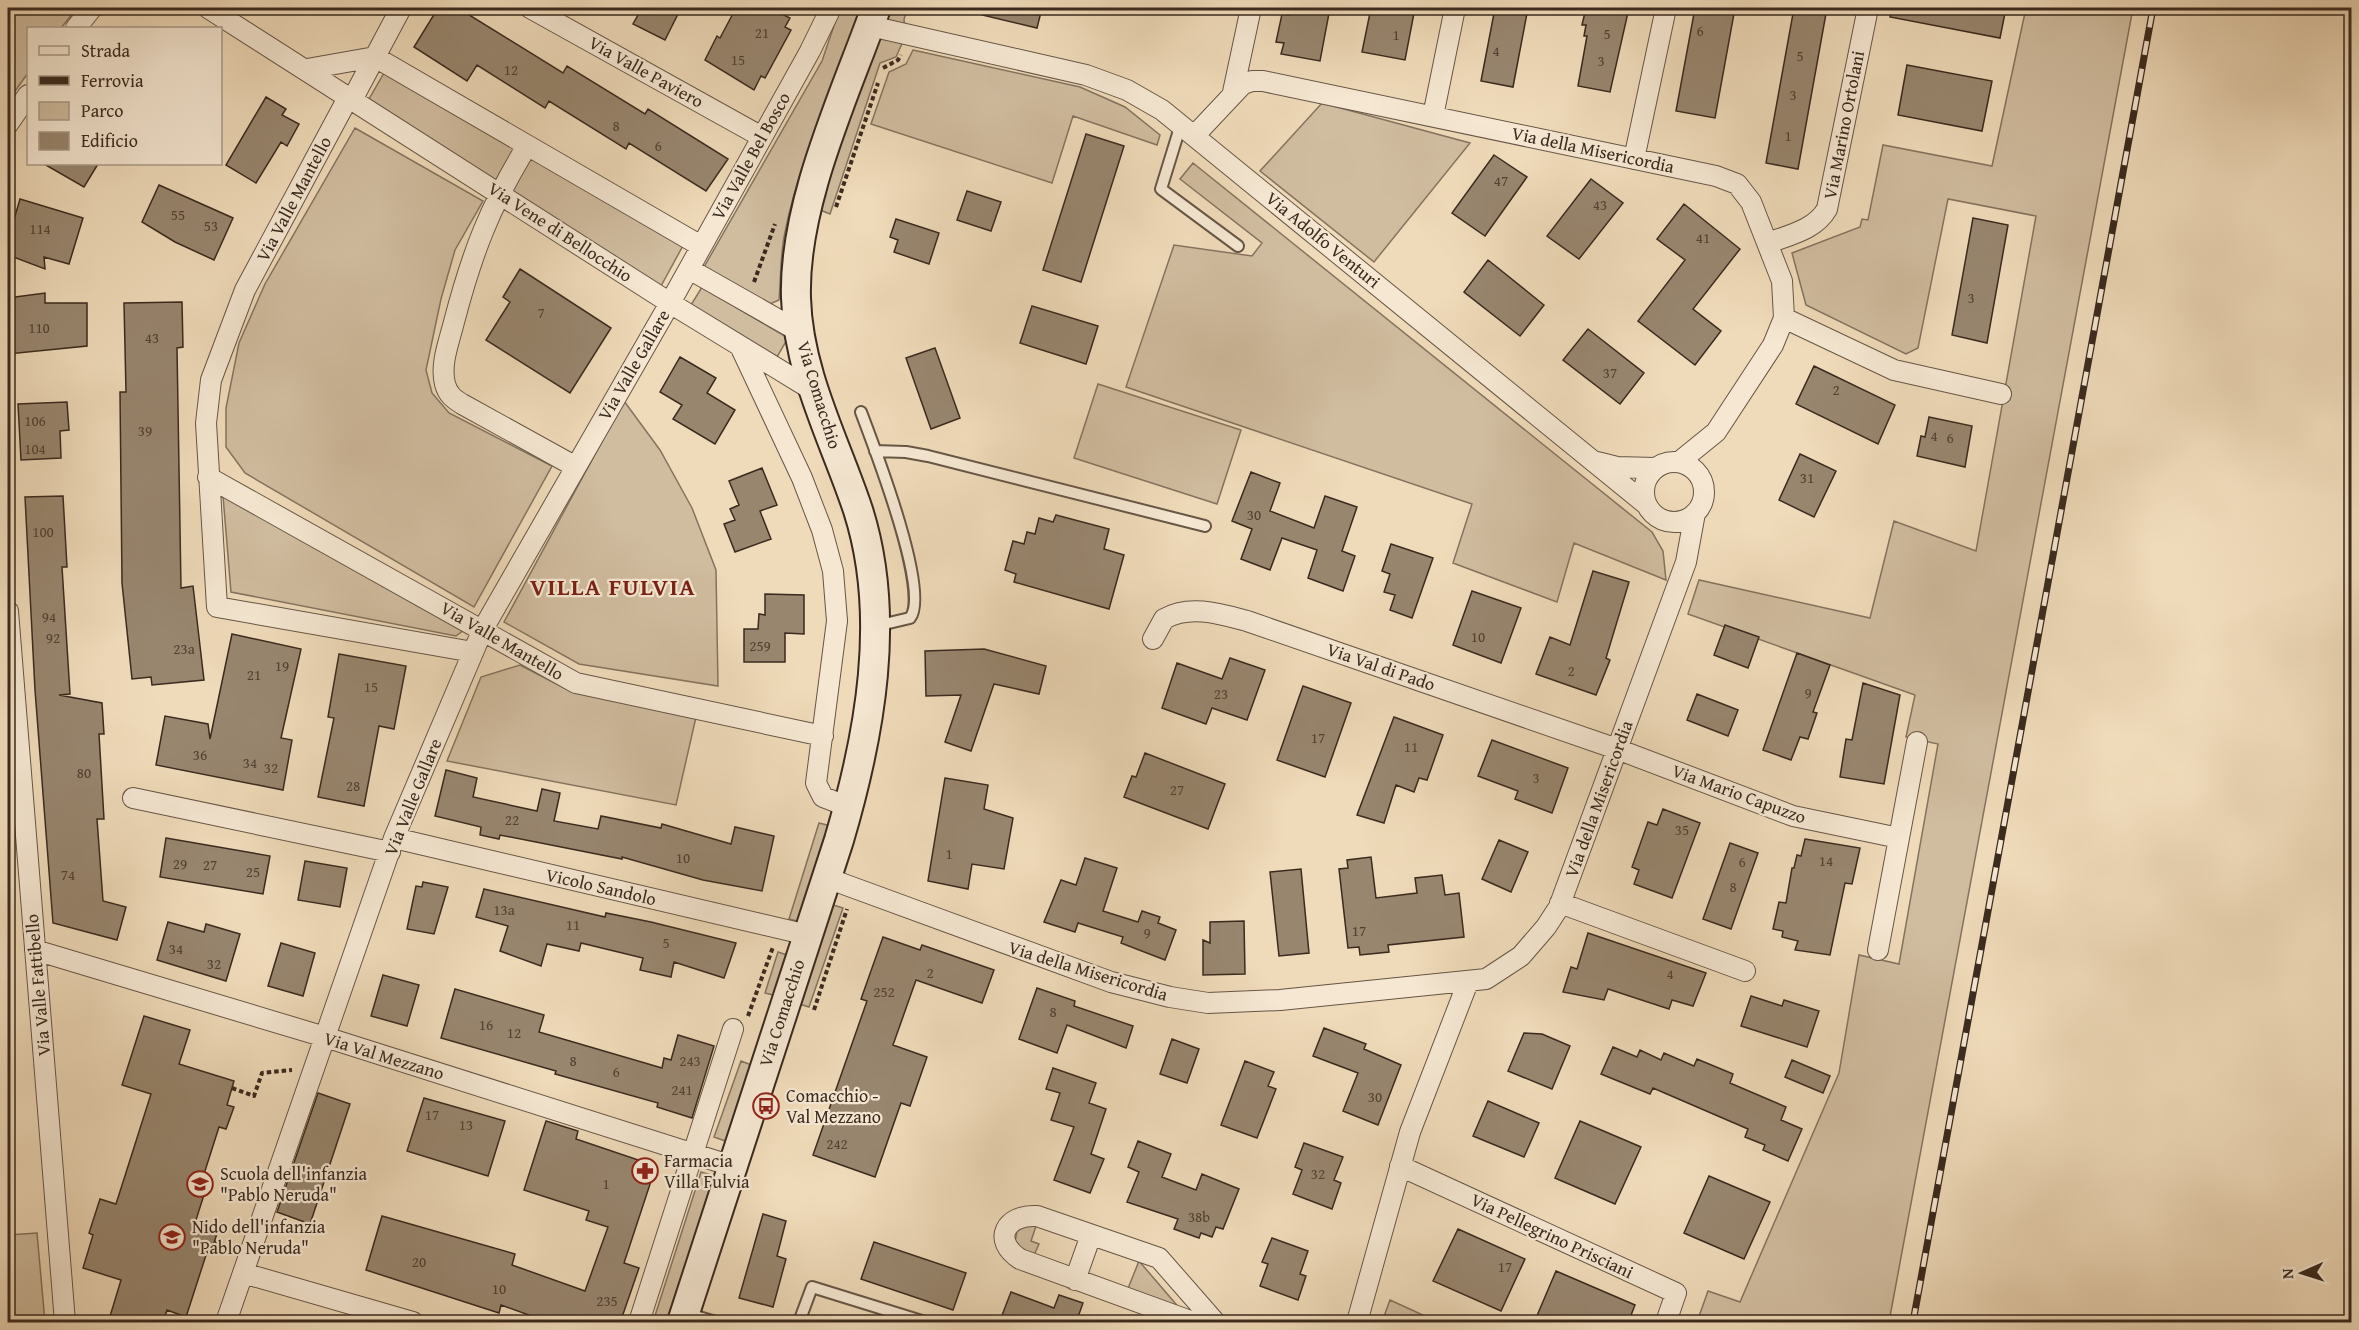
<svg xmlns="http://www.w3.org/2000/svg" width="2359" height="1330" viewBox="0 0 2359 1330" font-family="'Gentium Book Plus',serif">
<rect width="100%" height="100%" fill="#efdab9"/>
<filter id="stains"><feTurbulence type="fractalNoise" baseFrequency=".00333" numOctaves="4"/><feColorMatrix values="0 0 0 0 .2 0 0 0 0 .09 0 0 0 0 .02 0 0 0 .5 -.17"/></filter>
<radialGradient id="worn" r=".72"><stop offset=".6" stop-color="#630" stop-opacity="0"/><stop offset="1" stop-color="#630" stop-opacity=".3"/></radialGradient>
<!-- green -->
<path fill="#d0bc9f" stroke="#85735f" stroke-width="1.5" d="M8 8H77L61 28H28V73L8 101Z
M840 8H864C838 81 800 155 785 232 780 255 781 277 779 300L770 304 704 267 822 61Z
M888 8H908L904 19 905 30 883 22Z
M2026 8H2133L1889 1322H1697L1708 1291 1740 1302 1839 1073 1859 955 1899 964 1938 744 1906 737 1915 695 1688 614 1699 580 1870 618 1894 521 1976 551 2036 216 1948 199 1918 348 1906 354 1806 305 1792 253 1860 227 1862 219 1868 220 1883 145 1992 166Z
M880 30 905 37 896 57 880 63 830 214 820 210 832 167Z
M913 50 1080 87 1125 107 1160 135 1157 145 1073 116 1052 183 871 124 889 72 906 64Z
M384 73 516 147 496 182 369 99Z
M1322 103 1470 143 1374 262 1260 171Z
M355 128 483 201 455 250 441 299 426 370 432 393 449 413 552 466 474 607 245 473 226 447V408L239 343 265 284Z
M528 156 685 242 661 286 507 190Z
M1193 163 1652 532 1663 551 1666 580 1574 543 1557 602 1453 563 1472 504 1126 387 1174 245 1252 256 1262 243 1180 179Z
M702 287 788 338 777 357 691 305Z
M1098 384 1241 430 1217 504 1074 458Z
M624 401 660 450 692 508 716 570 718 686 579 664 504 622Z
M223 496 464 630 456 636 231 592Z
M520 665 570 691 696 717 676 805 447 761 481 677Z
M819 823 831 826 801 922 789 919Z
M830 904 843 908 809 1007 796 1003Z
M778 952 790 956 777 996 765 993Z
M741 1061 754 1066 728 1142 714 1137Z
M701 1172 718 1177 672 1322H653Z
M1037 1223 1031 1241 1039 1244 1032 1260 1015 1242 1018 1226Z
M37 1233 45 1322H8V1235Z
M1139 1261 1187 1317 1125 1296Z
M1390 1300 1438 1322H1382Z"/>
<!-- building -->
<path fill="#98866f" stroke="#3a2a1f" stroke-width="1.5" d="M438 8H458L563 73 567 66 645 114 648 109 728 159 706 191 629 143 626 149 549 101 545 108 477 65 467 81 414 47Z
M642 8H681L665 40 633 24Z
M736 8H770L790 18 785 27 791 30 765 78 761 76 754 90 705 60 717 36 720 38Z
M982 8H1042L1037 28 982 15Z
M1290 8H1330L1320 61 1281 54 1284 43 1276 42 1282 14 1289 15Z
M1371 8H1415L1405 60 1362 52Z
M1495 8H1528L1513 87 1481 81Z
M1586 8H1629L1610 92 1578 86 1587 36H1584L1586 25H1582Z
M1695 8H1735L1715 118 1676 111Z
M1794 8H1827L1798 169 1766 163Z
M1891 8H2006L2000 38 1890 17Z
M1907 65 1992 81 1982 131 1898 115Z
M266 97 286 109 282 115 299 124 287 146 281 142 256 183 226 165Z
M1086 134 1124 146 1081 282 1043 270Z
M1494 155 1527 177 1485 236 1452 213Z
M44 164H98L84 187Z
M1591 179 1623 203 1579 259 1547 236Z
M159 185 233 218 214 260 175 242 142 222Z
M967 191 1001 202 991 231 957 220Z
M20 199 83 218 69 264 44 257 45 269 8 255V240Z
M1684 204 1740 249 1693 309 1721 331 1695 365 1638 321 1685 260 1657 239Z
M1973 218 2008 225 1987 343 1952 335Z
M896 219 939 233 929 264 894 252 898 240 890 237Z
M1488 260 1544 305 1520 336 1464 292Z
M520 269 611 328 570 393 486 340 510 302 503 297Z
M45 293V303H87V346L8 354V298Z
M182 302 183 347 177 348 181 588 193 586 204 680 152 685 151 677 132 679 122 583 120 392H126L124 303Z
M1032 306 1098 326 1086 364 1020 343Z
M1588 329 1644 373 1620 404 1563 360Z
M935 348 960 418 931 429 906 358Z
M680 357 716 378 707 393 735 410 715 444 673 419 682 405 660 392Z
M1814 366 1895 405 1878 444 1796 404Z
M67 402 69 430 60 431 61 458 21 460 18 404Z
M1929 417 1972 426 1965 467 1917 456 1921 436 1925 437Z
M1800 454 1836 471 1814 517 1779 500Z
M762 468 777 505 760 511 771 539 735 552 724 524 735 520 730 509 739 505 729 481Z
M1251 472 1280 483 1270 511 1314 528 1325 496 1357 507 1342 551 1355 556 1343 591 1308 578 1317 550 1282 538 1270 570 1241 559 1252 529 1232 521Z
M63 496 67 567H62L70 694 59 695 102 703 104 734H99L104 819H97L103 901 126 907 117 940 53 923 35 690 25 497Z
M1056 515 1109 529 1104 549 1124 555 1109 609 1014 582 1016 574 1005 570 1013 541 1024 544 1027 532 1035 534 1039 518 1053 522Z
M1391 544 1433 558 1412 618 1390 610 1395 595 1384 592 1390 574 1382 571Z
M1593 571 1629 582 1606 658 1610 660 1596 695 1536 674 1550 637 1570 645Z
M1472 591 1521 608 1501 663 1453 645Z
M765 594 804 595V634L785 633V662H744V629H758L759 614 765 615Z
M1725 625 1759 637 1748 668 1714 655Z
M232 634 301 649 281 738 292 740 283 790 156 765 165 716 208 724 210 739Z
M984 649 1046 666 1039 694 994 684 971 751 945 742 961 695 926 696 925 651Z
M1797 653 1830 665 1813 712 1817 713 1808 739 1800 737 1791 760 1763 750Z
M339 654 406 666 394 729 379 726 364 806 318 797 334 718 328 717Z
M1230 658 1265 670 1247 720 1212 708 1206 724 1162 708 1177 663 1222 679Z
M1863 683 1900 695 1884 784 1840 777 1846 739 1852 740Z
M1303 686 1351 703 1325 777 1277 760Z
M1697 694 1738 710 1728 736 1687 720Z
M1394 717 1443 735 1427 780 1419 778 1414 792 1396 785 1384 823 1357 815Z
M1492 740 1568 768 1552 813 1515 799 1518 791 1478 776Z
M1145 753 1225 784 1208 829 1124 797 1132 776 1136 777Z
M446 770 477 778 473 797 537 811 542 789 560 793 554 821 598 829 601 816 661 828 662 824 731 844 735 827 774 836 762 891 703 880 622 857V859L500 835 499 839 480 835 481 827 435 816Z
M945 778 988 785 984 809 1013 818 1004 869 972 864 968 889 928 881Z
M1663 809 1700 823 1672 898 1634 884 1639 870 1632 867 1648 822 1657 825Z
M166 838 270 856 263 894 160 877Z
M1805 839 1860 848 1852 884 1845 883 1830 955 1795 950 1798 941 1782 937 1783 931 1773 929 1779 902 1786 903 1792 868H1794L1797 855 1801 856Z
M1499 840 1528 852 1511 892 1482 879Z
M1730 843 1758 853 1731 929 1703 919Z
M1371 857 1376 898 1417 893 1415 878 1442 875 1445 895 1459 893 1464 937 1388 945 1389 952 1360 955 1359 947 1348 948 1339 869 1348 868 1347 860Z
M1085 858 1117 868 1103 911 1138 922 1142 911 1160 917 1158 923 1176 930 1165 960 1121 943 1123 937 1078 923 1075 932 1044 922 1061 880 1076 885Z
M305 861 347 868 340 907 298 900Z
M1301 869 1309 953 1279 956 1270 872Z
M423 882 448 887 434 934 407 929 416 886 422 887Z
M484 889 605 917 606 913 651 922 736 943 724 978 674 962 671 977 640 970 643 958 581 943 579 951 547 944 541 966 500 951 508 926 476 917Z
M1244 921 1245 974 1203 975V940L1210 943V922Z
M168 922 204 932 206 924 240 934 226 981 157 960Z
M1588 933 1706 973 1693 1006 1672 1000 1669 1009 1608 989 1604 1000 1563 992 1571 967 1577 969Z
M883 937 920 950 922 945 994 970 982 1003 916 980 893 1045 927 1057 910 1106 901 1103 875 1177 813 1155 867 1001 861 999Z
M281 943 315 953 303 996 268 986Z
M383 975 419 985 407 1026 371 1016Z
M1037 988 1075 1001 1074 1006 1133 1026 1126 1048 1067 1025 1057 1053 1019 1039Z
M455 989 544 1015 539 1032 662 1068 664 1058 671 1060 678 1035 714 1046 692 1118 657 1107 658 1103 555 1074 556 1071 441 1038Z
M1751 996 1782 1006 1784 1000 1819 1011 1807 1047 1741 1026Z
M144 1016 190 1030 179 1064 234 1081 227 1105 234 1107 226 1129 219 1127 204 1174 210 1176 195 1223 218 1230 211 1253 207 1252 186 1317 167 1310 163 1323H108L121 1280 83 1268 93 1235 89 1233 100 1199 116 1204 151 1094 122 1085Z
M1324 1028 1366 1044 1364 1049 1401 1065 1378 1125 1343 1111 1358 1073 1313 1056Z
M1524 1033 1542 1034 1570 1046 1552 1089 1508 1071Z
M1172 1039 1199 1049 1187 1083 1160 1074Z
M1613 1047 1637 1057 1640 1050 1661 1060 1664 1053 1694 1066 1697 1059 1733 1074 1730 1083 1786 1107 1781 1120 1802 1129 1788 1161 1763 1150 1765 1145 1745 1137 1748 1129 1653 1088 1650 1094 1601 1074Z
M1792 1060 1830 1076 1823 1093 1785 1077Z
M1245 1061 1274 1072 1268 1086 1276 1089 1257 1138 1221 1125Z
M1053 1068 1096 1083 1089 1103 1106 1109 1091 1154 1104 1159 1090 1193 1054 1180 1074 1127 1051 1120 1060 1093 1046 1089Z
M318 1093 350 1104 310 1224 277 1212Z
M424 1098 505 1121 488 1176 407 1151Z
M1488 1101 1539 1123 1524 1157 1473 1136Z
M546 1121 578 1131 576 1139 656 1166 624 1263 639 1268 620 1323H551L501 1305 499 1313 366 1270 382 1216 515 1254 512 1265 585 1291 608 1227 586 1220 589 1211 524 1190Z
M1580 1121 1641 1147 1615 1204 1555 1178Z
M1138 1141 1171 1154 1162 1177 1196 1190 1202 1174 1239 1189 1223 1229 1216 1227 1212 1237 1201 1233 1199 1238 1174 1229 1178 1219 1127 1202 1139 1172 1128 1167Z
M1304 1143 1343 1157 1334 1180 1341 1183 1332 1209 1293 1194 1302 1170 1295 1167Z
M1709 1176 1770 1202 1744 1259 1684 1233Z
M763 1214 786 1221 777 1256 786 1259 773 1307 739 1298Z
M1458 1229 1525 1259 1501 1311 1433 1281Z
M1272 1238 1308 1251 1300 1274 1306 1276 1298 1300 1260 1286 1268 1264 1262 1262Z
M874 1242 966 1273 953 1310 861 1279Z
M1556 1271 1635 1305 1628 1323H1548L1536 1318Z
M1011 1292 1054 1308 1059 1295 1083 1303 1078 1317 1087 1320V1323H999Z"/>
<g fill="none" stroke-linecap="round" stroke-linejoin="round">
<!-- service casing -->
<g stroke="#675646" stroke-width="14">
<path id="service" d="M1181 124 1161 189 1238 246
M861 412C873 444 931 593 910 618L876 626
M875 451 906 452 928 456 1205 526
M685 1313 716 1322
M799 1322 812 1287 925 1322"/>
</g>
<!-- minor casing -->
<g stroke="#675646" stroke-width="22">
<path id="minor" d="M208 8 670 303 814 391
M530 8 762 137
M870 26 1086 75 1127 90 1162 110 1647 505
M76 28 92 8
M307 69 375 57 701 246
M1233 92 1251 8
M349 96 245 290 211 380 206 423 217 607 473 652
M353 98 401 8
M1433 116 1455 8
M8 124 28 95
M1195 135 1243 84 1252 81H1263L1716 176 1737 184 1751 202 1782 281 1784 318 1773 345 1716 432 1679 462
M527 146C490 206 472 253 454 322 449 342 440 364 445 384 448 395 454 399 462 404L576 467
M1634 159 1666 8
M1768 243C1789 235 1815 230 1827 209L1868 8
M689 269 800 332
M1784 318 1894 370 2001 394
M740 346 802 478 822 530 833 571 837 621 816 783 823 797 849 807
M1644 492a30 30 0 1 1 60 0a30 30 0 1 1-60 0Z
M1597 462 1617 467 1655 468
M208 477 576 683 823 736
M8 611 65 1322
M1153 639 1164 619C1190 604 1221 614 1247 621L1617 749 1793 816 1899 838
M133 798 390 852
M394 838 808 935
M827 878 1111 982 1170 997 1208 1003 1280 1000 1486 979 1521 956 1546 927 1559 907 1686 562 1695 513
M1560 903 1745 971
M35 950 325 1037 732 1166
M1878 950 1917 742
M1400 1166 1676 1293 1666 1322
M243 1273 413 1322
M1075 1280 1091 1235
M226 1322 394 838 483 629 670 303 810 51 831 8
M639 1322 733 1029
M1193 1322 1020 1259C991 1240 1006 1214 1037 1216L1159 1258 1215 1322
M1357 1322 1410 1132 1468 982"/>
</g>
<!-- secondary casing -->
<g stroke="#3a2a1f" stroke-width="32">
<path id="secondary" d="M682 1322 839 840C870 735 892 616 858 510 835 441 798 373 796 298 793 204 845 95 876 8"/>
</g>
<!-- path -->
<path stroke="#3a2a1f" stroke-width="4" stroke-dasharray="4.5 3" stroke-linecap="butt" d="M883 68 898 60 901 55
M836 207 878 83
M754 282 775 224
M814 1010 847 909
M748 1016 773 947
M232 1088 254 1096 262 1073 292 1070
M214 1242 230 1247"/>
<!-- service -->
<use href="#service" stroke="#f5e7d2" stroke-width="10"/>
<!-- minor -->
<use href="#minor" stroke="#f5e7d2" stroke-width="20"/>
<!-- secondary -->
<use href="#secondary" stroke="#f5e7d2" stroke-width="28"/>
<!-- rail casing -->
<g stroke="#3a2a1f" stroke-width="7">
<path id="rail" d="M1913 1322 2153 8"/>
</g>
<!-- rail -->
<use href="#rail" stroke="#f5e7d2" stroke-width="4.5" stroke-dasharray="14" stroke-linecap="butt"/>
</g>
<!-- icons -->
<defs>
<g id="bus-ring" transform="scale(1.35)"><circle r="9.5" fill="#f5e7d2" stroke="#8f2418" stroke-width="1.5"/><path d="M-5-6H5V4H4V6H2V4H-2V6H-4V4H-5ZM-3.5-4V0h7V-4ZM-3.5 1.2v1.5H-2V1.2ZM2 1.2v1.5H3.5V1.2Z" fill="#8f2418"/></g>
<g id="pharmacy-ring" transform="scale(1.35)"><circle r="9.5" fill="#f5e7d2" stroke="#8f2418" stroke-width="1.5"/><path d="M-2-6h4v4h4v4h-4v4h-4v-4h-4v-4h4Z" fill="#8f2418"/></g>
<g id="school-ring" transform="scale(1.35)"><circle r="9.5" fill="#f5e7d2" stroke="#8f2418" stroke-width="1.5"/><path d="M0-5L7-2L0 1L-7-2ZM-4 1L0 2.5L4 1V4Q0 6-4 4Z" fill="#8f2418"/></g>
</defs>
<g fill-rule="evenodd">
<use href="#bus-ring" x="766" y="1106"/>
<use href="#pharmacy-ring" x="645" y="1171"/>
<use href="#school-ring" x="200" y="1184"/>
<use href="#school-ring" x="172" y="1237"/>
</g>
<g text-anchor="middle" stroke-width="4.5" stroke-linejoin="round" paint-order="stroke">
<!-- number labels -->
<g font-size="15" fill="#524133">
<text x="1700" y="36">6</text>
<text x="762" y="38">21</text>
<text x="1607" y="39">5</text>
<text x="1396" y="40">1</text>
<text x="1496" y="56">4</text>
<text x="1800" y="61">5</text>
<text x="738" y="65">15</text>
<text x="1601" y="66">3</text>
<text x="511" y="75">12</text>
<text x="1793" y="100">3</text>
<text x="616" y="131">8</text>
<text x="1788" y="141">1</text>
<text x="658" y="151">6</text>
<text x="1501" y="186">47</text>
<text x="1600" y="210">43</text>
<text x="178" y="220">55</text>
<text x="211" y="231">53</text>
<text x="40" y="234">114</text>
<text x="1703" y="243">41</text>
<text x="1971" y="303">3</text>
<text x="541" y="318">7</text>
<text x="39" y="333">110</text>
<text x="152" y="343">43</text>
<text x="1610" y="378">37</text>
<text x="1836" y="395">2</text>
<text x="35" y="426">106</text>
<text x="145" y="436">39</text>
<text x="1934" y="441">4</text>
<text x="1950" y="443">6</text>
<text x="35" y="454">104</text>
<text x="1807" y="483">31</text>
<text x="1254" y="520">30</text>
<text x="43" y="537">100</text>
<text x="49" y="622">94</text>
<text x="1478" y="642">10</text>
<text x="53" y="643">92</text>
<text x="760" y="651">259</text>
<text x="184" y="654">23a</text>
<text x="282" y="671">19</text>
<text x="1571" y="676">2</text>
<text x="254" y="680">21</text>
<text x="371" y="692">15</text>
<text x="1808" y="698">9</text>
<text x="1221" y="699">23</text>
<text x="1318" y="743">17</text>
<text x="1411" y="752">11</text>
<text x="200" y="760">36</text>
<text x="250" y="768">34</text>
<text x="271" y="773">32</text>
<text x="84" y="778">80</text>
<text x="1536" y="783">3</text>
<text x="353" y="791">28</text>
<text x="1177" y="795">27</text>
<text x="512" y="825">22</text>
<text x="1682" y="835">35</text>
<text x="949" y="859">1</text>
<text x="683" y="863">10</text>
<text x="1826" y="866">14</text>
<text x="1742" y="867">6</text>
<text x="180" y="869">29</text>
<text x="210" y="870">27</text>
<text x="253" y="877">25</text>
<text x="68" y="880">74</text>
<text x="1733" y="892">8</text>
<text x="504" y="915">13a</text>
<text x="573" y="930">11</text>
<text x="1359" y="936">17</text>
<text x="1147" y="938">9</text>
<text x="666" y="948">5</text>
<text x="176" y="954">34</text>
<text x="214" y="969">32</text>
<text x="930" y="978">2</text>
<text x="1670" y="979">4</text>
<text x="884" y="997">252</text>
<text x="1053" y="1017">8</text>
<text x="486" y="1030">16</text>
<text x="514" y="1038">12</text>
<text x="573" y="1066">8</text>
<text x="690" y="1066">243</text>
<text x="616" y="1077">6</text>
<text x="682" y="1095">241</text>
<text x="1375" y="1102">30</text>
<text x="432" y="1120">17</text>
<text x="466" y="1130">13</text>
<text x="837" y="1149">242</text>
<text x="1318" y="1179">32</text>
<text x="606" y="1189">1</text>
<text x="1199" y="1222">38b</text>
<text x="419" y="1267">20</text>
<text x="1505" y="1272">17</text>
<text x="499" y="1294">10</text>
<text x="607" y="1306">235</text>
</g>
<!-- street labels -->
<g font-size="18" fill="#3a2a1f" stroke="#f5e7d2">
<text transform="translate(646 72) rotate(29)" y="6">Via Valle Paviero</text>
<text transform="translate(1844 125) rotate(-79)" y="6">Via Marino Ortolani</text>
<text transform="translate(1593 150) rotate(12)" y="6">Via della Misericordia</text>
<text transform="translate(751 156) rotate(-61)" y="6">Via Valle Bel Bosco</text>
<text transform="translate(294 199) rotate(-62)" y="6">Via Valle Mantello</text>
<text transform="translate(560 232) rotate(33)" y="6">Via Vene di Bellocchio</text>
<text transform="translate(1323 240) rotate(39)" y="6">Via Adolfo Venturi</text>
<text transform="translate(634 365) rotate(-60)" y="6">Via Valle Gallare</text>
<text transform="translate(819 395) rotate(73)" y="6">Via Comacchio</text>
<text transform="translate(502 641) rotate(30)" y="6">Via Valle Mantello</text>
<text transform="translate(1381 667) rotate(19)" y="6">Via Val di Pado</text>
<text transform="translate(1739 794) rotate(20)" y="6">Via Mario Capuzzo</text>
<text transform="translate(413 797) rotate(-68)" y="6">Via Valle Gallare</text>
<text transform="translate(1599 799) rotate(-70)" y="6">Via della Misericordia</text>
<text transform="translate(601 887) rotate(13)" y="6">Vicolo Sandolo</text>
<text transform="translate(1088 971) rotate(17)" y="6">Via della Misericordia</text>
<text transform="translate(38 985) rotate(-95)" y="6">Via Valle Fattibello</text>
<text transform="translate(782 1013) rotate(-72)" y="6">Via Comacchio</text>
<text transform="translate(384 1056) rotate(17)" y="6">Via Val Mezzano</text>
<text transform="translate(1552 1236) rotate(25)" y="6">Via Pellegrino Prisciani</text>
</g>
<!-- poi labels -->
<g font-size="18" fill="#3a2a1f" stroke="#f5e7d2" text-anchor="start">
<text x="786" y="1102">Comacchio -<tspan x="786" dy="21">Val Mezzano</tspan></text>
<text x="664" y="1167">Farmacia<tspan x="664" dy="21">Villa Fulvia</tspan></text>
<text x="220" y="1180">Scuola dell'infanzia<tspan x="220" dy="21">"Pablo Neruda"</tspan></text>
<text x="192" y="1233">Nido dell'infanzia<tspan x="192" dy="21">"Pablo Neruda"</tspan></text>
</g>
<!-- district labels -->
<g font-size="24" font-weight="bold" letter-spacing="1.5" fill="#7a1f14" stroke="#f5e7d2">
<text x="613" y="595">VILLA FULVIA</text>
</g>
</g>
<!-- margin -->
<rect width="2359" height="1330" fill="none" stroke="#efdab9" stroke-width="30"/>
<rect x="9" y="9" width="2341" height="1312" fill="none" stroke="#3a2a1f" stroke-width="3"/>
<rect x="15" y="15" width="2329" height="1300" fill="none" stroke="#3a2a1f" stroke-width="1.5"/>
<!-- legend -->
<rect x="27" y="27" width="195" height="138" fill="#f5e7d2" stroke="#aa9b8a" stroke-width="1.5"/>
<rect x="39" y="46" width="30" height="9" fill="#f5e7d2" stroke="#aa9b8a" stroke-width="1.5"/>
<text x="81" y="57" font-size="18" fill="#3a2a1f">Strada</text>
<rect x="39" y="76" width="30" height="9" fill="#3a2a1f" stroke="#aa9b8a" stroke-width="1.5"/>
<text x="81" y="87" font-size="18" fill="#3a2a1f">Ferrovia</text>
<rect x="39" y="102" width="30" height="18" fill="#d0bc9f" stroke="#aa9b8a" stroke-width="1.5"/>
<text x="81" y="117" font-size="18" fill="#3a2a1f">Parco</text>
<rect x="39" y="132" width="30" height="18" fill="#98866f" stroke="#aa9b8a" stroke-width="1.5"/>
<text x="81" y="147" font-size="18" fill="#3a2a1f">Edificio</text>
<!-- north arrow -->
<g transform="translate(2302 1273) rotate(267)" stroke="#f5e7d2" stroke-width="4.5" paint-order="stroke">
<path d="M0-4.5L10 22L0 15L-10 22Z" fill="#3a2a1f"/>
<text y="-9" font-size="16" font-weight="bold" text-anchor="middle" fill="#3a2a1f">N</text>
</g>
<rect width="100%" height="100%" filter="url(#stains)"/>
<rect width="100%" height="100%" fill="url(#worn)"/>
</svg>
